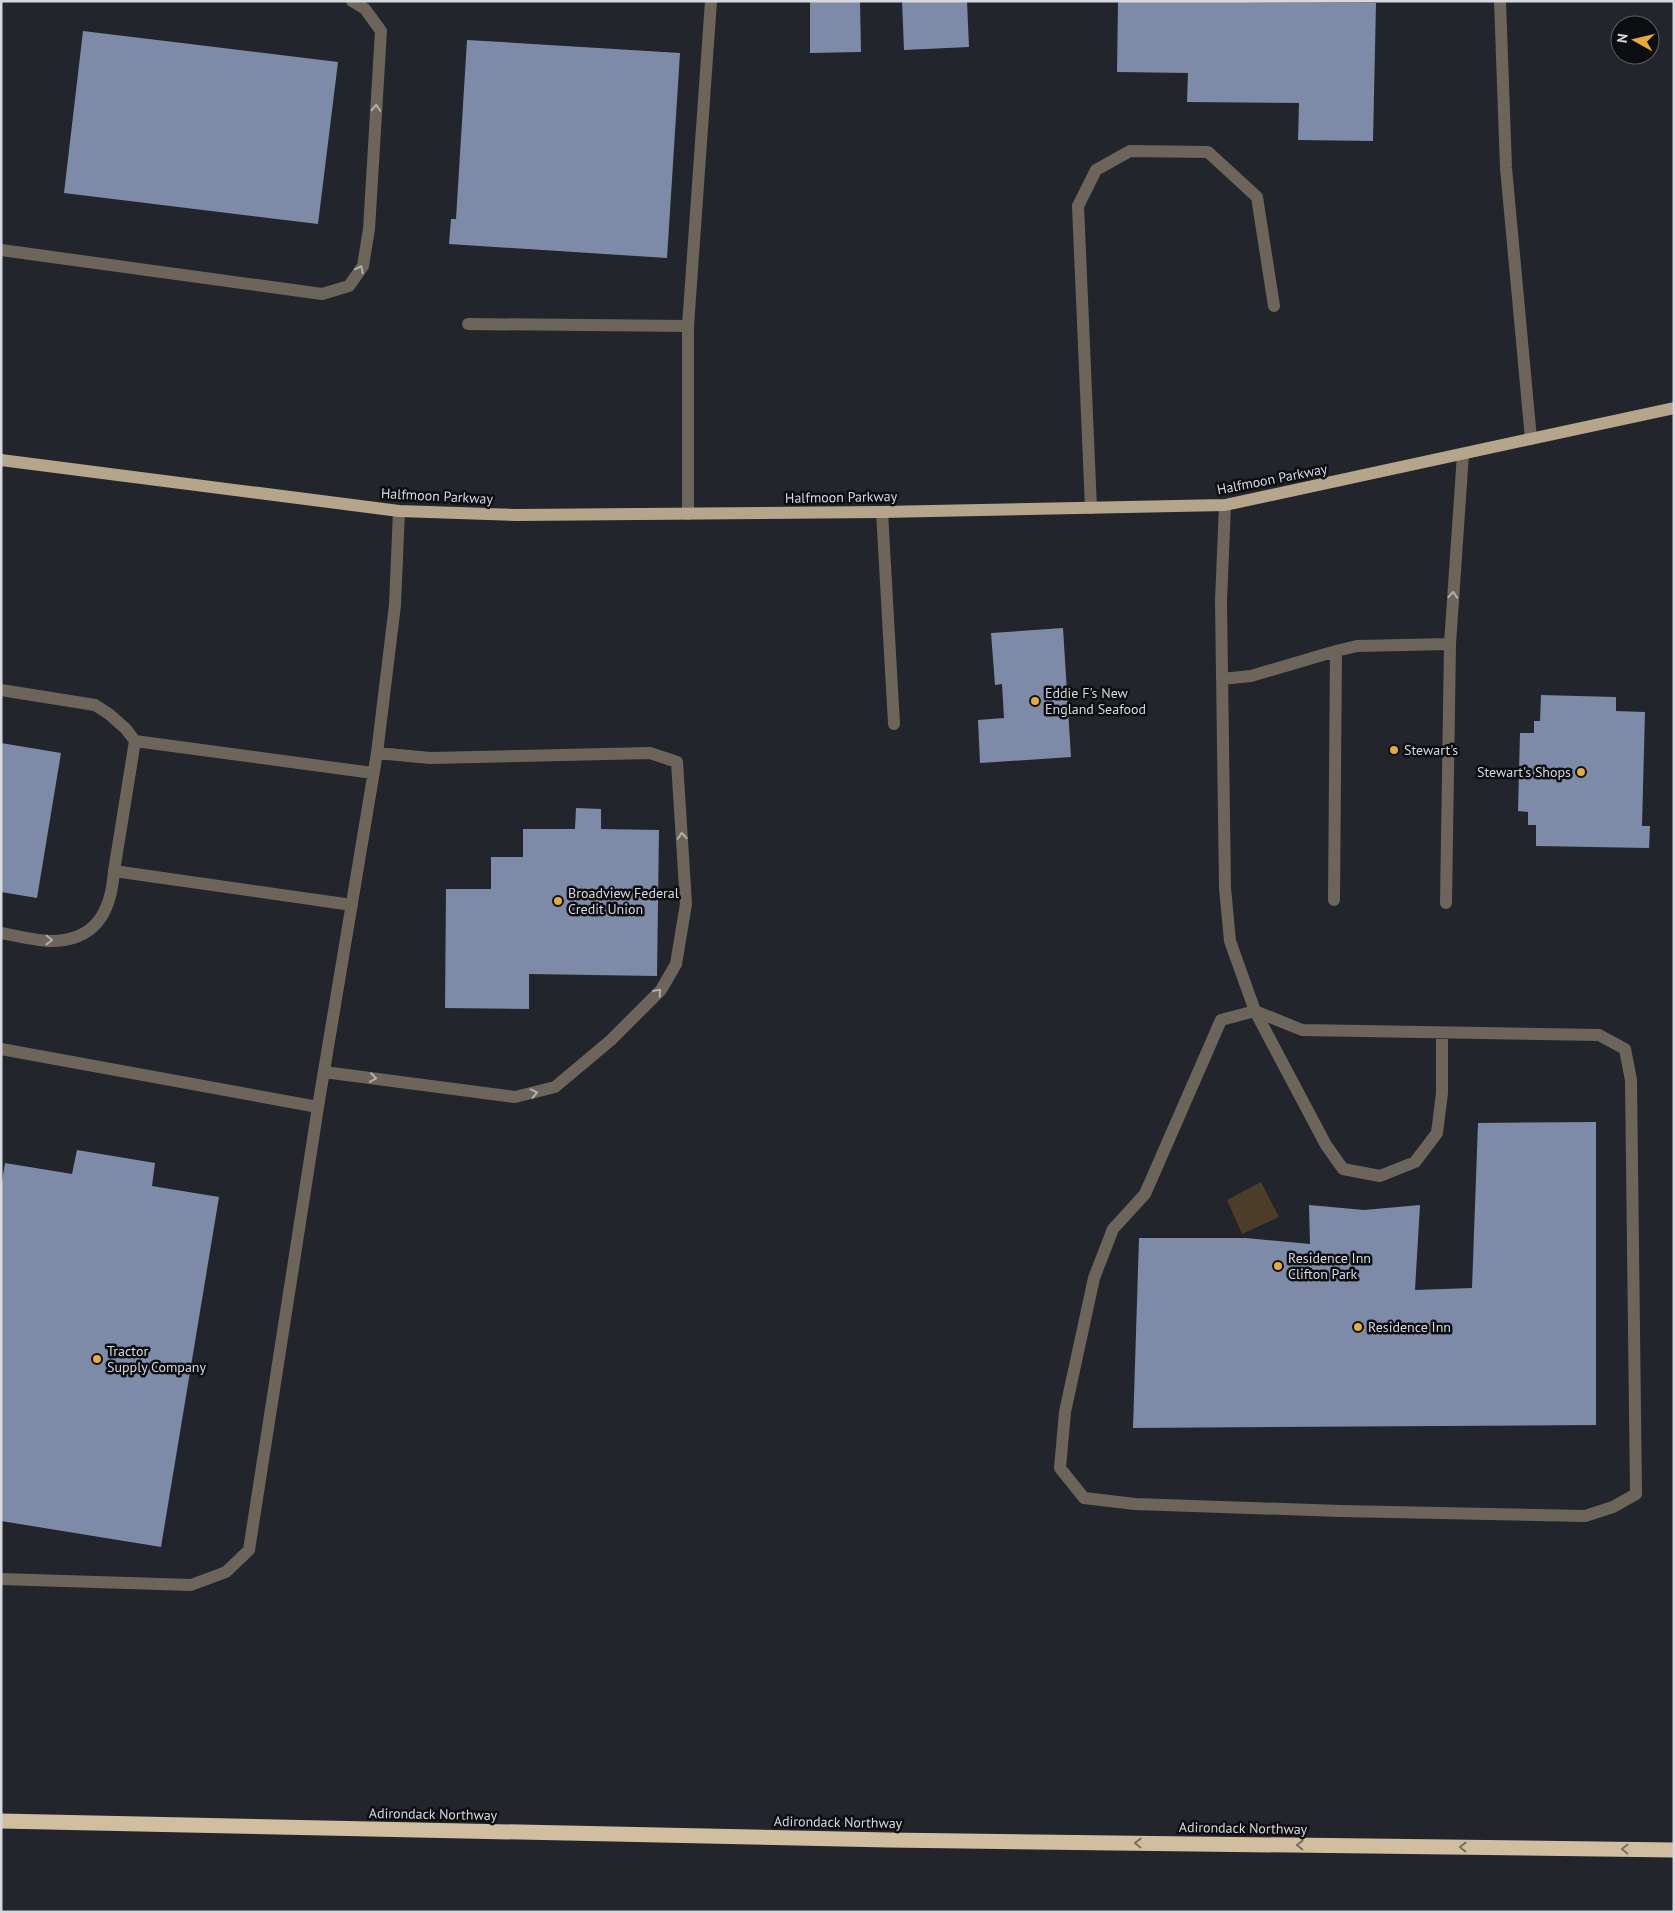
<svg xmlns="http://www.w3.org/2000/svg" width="1675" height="1913" viewBox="0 0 1675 1913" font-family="'PT Sans',sans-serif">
<rect width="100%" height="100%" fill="#22252c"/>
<!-- green -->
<path fill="#4b3d28" d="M1261 1182 1279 1217 1242 1234 1227 1200Z"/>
<!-- building -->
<path fill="#7d8ba8" d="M810 1H860L861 52 810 53Z
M902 1H967L969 47 904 50Z
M1118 1 1376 3 1373 141 1298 140 1299 103 1187 102 1188 73 1117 72Z
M83 31 338 62 318 224 64 193Z
M467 40 680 53 667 258 449 244 451 219H456Z
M1063 628 1071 757 980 763 978 720 1004 718 1002 684 995 685 991 633Z
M1541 695 1616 697V711L1645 712 1642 826H1650L1649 848 1536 846V825H1528V812L1518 811 1520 733H1534V721H1540Z
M1 743 61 753 37 898 1 892Z
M576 808 601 809V829L659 830 657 976 529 974V1009L445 1008 446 889H491V857H523V829H575Z
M1596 1122V1425L1133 1428 1139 1238H1246L1310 1244 1309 1205 1364 1210 1420 1205 1415 1290 1472 1288 1478 1123Z
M77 1150 155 1163 152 1186 219 1197 161 1547 1 1521V1188L5 1163 72 1174Z"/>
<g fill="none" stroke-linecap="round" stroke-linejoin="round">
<!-- minor -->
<path stroke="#6d6559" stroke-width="12" d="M1500 1 1506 168 1531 439
M1 250 322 294 349 286 363 266 369 229 381 31 365 9 352 1
M468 324 688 326
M1225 505 1221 601 1225 888 1230 941 1255 1011 1326 1145 1343 1169 1380 1176 1415 1162 1437 1133 1442 1093V1033
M1091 508 1078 206 1096 170 1130 151 1208 152 1257 197 1274 306
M882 512 894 724
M688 514V326L711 1
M1450 644 1463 454
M1222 679 1251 676 1336 651 1357 646 1450 644 1446 903
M1 690 95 705 109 714 126 729 135 741
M1334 900 1336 651
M352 905 114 871 135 741 373 773
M1 933C16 936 33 940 48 941 95 942 111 913 114 871
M1255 1011 1302 1030 1599 1035 1625 1049 1631 1080 1636 1494 1613 1507 1585 1516 1341 1511 1135 1504 1084 1498 1060 1468 1065 1412 1094 1278 1113 1229 1145 1194 1221 1020Z
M1 1049 318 1107
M324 1072 515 1097 555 1087 611 1040 661 990 676 964 686 904 677 762 650 753 430 758 377 753
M1 1579 191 1585 226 1572 249 1550 318 1107 377 753 395 605 399 511"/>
<!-- major -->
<path stroke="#b5a58b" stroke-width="12" d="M1 460 399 511 516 515 882 512 1225 505 1674 408"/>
<!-- highway -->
<path stroke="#d1be9f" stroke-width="15" d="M1 1821 888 1840 1674 1850"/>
</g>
<!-- one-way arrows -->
<defs><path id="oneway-chevron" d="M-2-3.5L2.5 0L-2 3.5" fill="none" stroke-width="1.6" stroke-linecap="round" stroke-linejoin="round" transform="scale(1.25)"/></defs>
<g stroke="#b1b0af">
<use href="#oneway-chevron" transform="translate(376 108) rotate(-87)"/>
<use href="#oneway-chevron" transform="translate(360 269) rotate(-62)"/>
<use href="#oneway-chevron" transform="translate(1453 595) rotate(-86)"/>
<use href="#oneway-chevron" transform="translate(682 836) rotate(-94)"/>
<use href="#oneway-chevron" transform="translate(49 940) rotate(1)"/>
<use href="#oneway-chevron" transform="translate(658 992) rotate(-49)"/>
<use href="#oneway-chevron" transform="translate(373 1078) rotate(8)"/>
<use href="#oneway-chevron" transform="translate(534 1093) rotate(-13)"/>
</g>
<g stroke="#796f5f">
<use href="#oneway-chevron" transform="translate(1138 1843) rotate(-179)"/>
<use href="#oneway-chevron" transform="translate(1300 1845) rotate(-179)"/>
<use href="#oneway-chevron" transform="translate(1463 1847) rotate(-179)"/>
<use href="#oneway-chevron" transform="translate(1625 1849) rotate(-179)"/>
</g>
<!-- markers -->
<g fill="#e9ab37" stroke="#0d0e11" stroke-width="2">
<circle cx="1035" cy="701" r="5"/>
<circle cx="1394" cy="750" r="5"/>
<circle cx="1581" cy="772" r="5"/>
<circle cx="558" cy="901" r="5"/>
<circle cx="1278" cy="1266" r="5"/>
<circle cx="1358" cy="1327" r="5"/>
<circle cx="97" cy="1359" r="5"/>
</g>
<g text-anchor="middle" stroke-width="5" stroke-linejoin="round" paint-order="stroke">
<!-- street labels -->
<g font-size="14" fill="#d6d8dd" stroke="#0d0e11">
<text transform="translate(1272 479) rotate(-11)" y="5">Halfmoon Parkway</text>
<text transform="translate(437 496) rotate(3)" y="5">Halfmoon Parkway</text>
<text transform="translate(841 497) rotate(-1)" y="5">Halfmoon Parkway</text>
<text transform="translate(433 1814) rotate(1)" y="5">Adirondack Northway</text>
<text transform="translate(838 1822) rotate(1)" y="5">Adirondack Northway</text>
<text transform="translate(1243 1828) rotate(1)" y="5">Adirondack Northway</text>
</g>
<!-- poi labels -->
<g font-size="14" fill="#d6d8dd" stroke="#0d0e11" text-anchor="start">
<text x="1045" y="698">Eddie F's New<tspan x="1045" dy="16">England Seafood</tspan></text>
<text x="1404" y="755">Stewart's</text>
<text x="1571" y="777" text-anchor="end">Stewart's Shops</text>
<text x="568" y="898">Broadview Federal<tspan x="568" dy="16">Credit Union</tspan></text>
<text x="1288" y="1263">Residence Inn<tspan x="1288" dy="16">Clifton Park</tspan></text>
<text x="1368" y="1332">Residence Inn</text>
<text x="107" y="1356">Tractor<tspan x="107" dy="16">Supply Company</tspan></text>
</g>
</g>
<!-- border -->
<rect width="1675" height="1913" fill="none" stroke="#d6d8dd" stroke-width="5"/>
<!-- north arrow -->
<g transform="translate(1635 40) rotate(278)"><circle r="24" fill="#0d0e11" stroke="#5d5f63"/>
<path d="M0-4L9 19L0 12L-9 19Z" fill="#e9ab37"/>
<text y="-8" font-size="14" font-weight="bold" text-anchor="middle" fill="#d6d8dd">N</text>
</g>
</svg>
